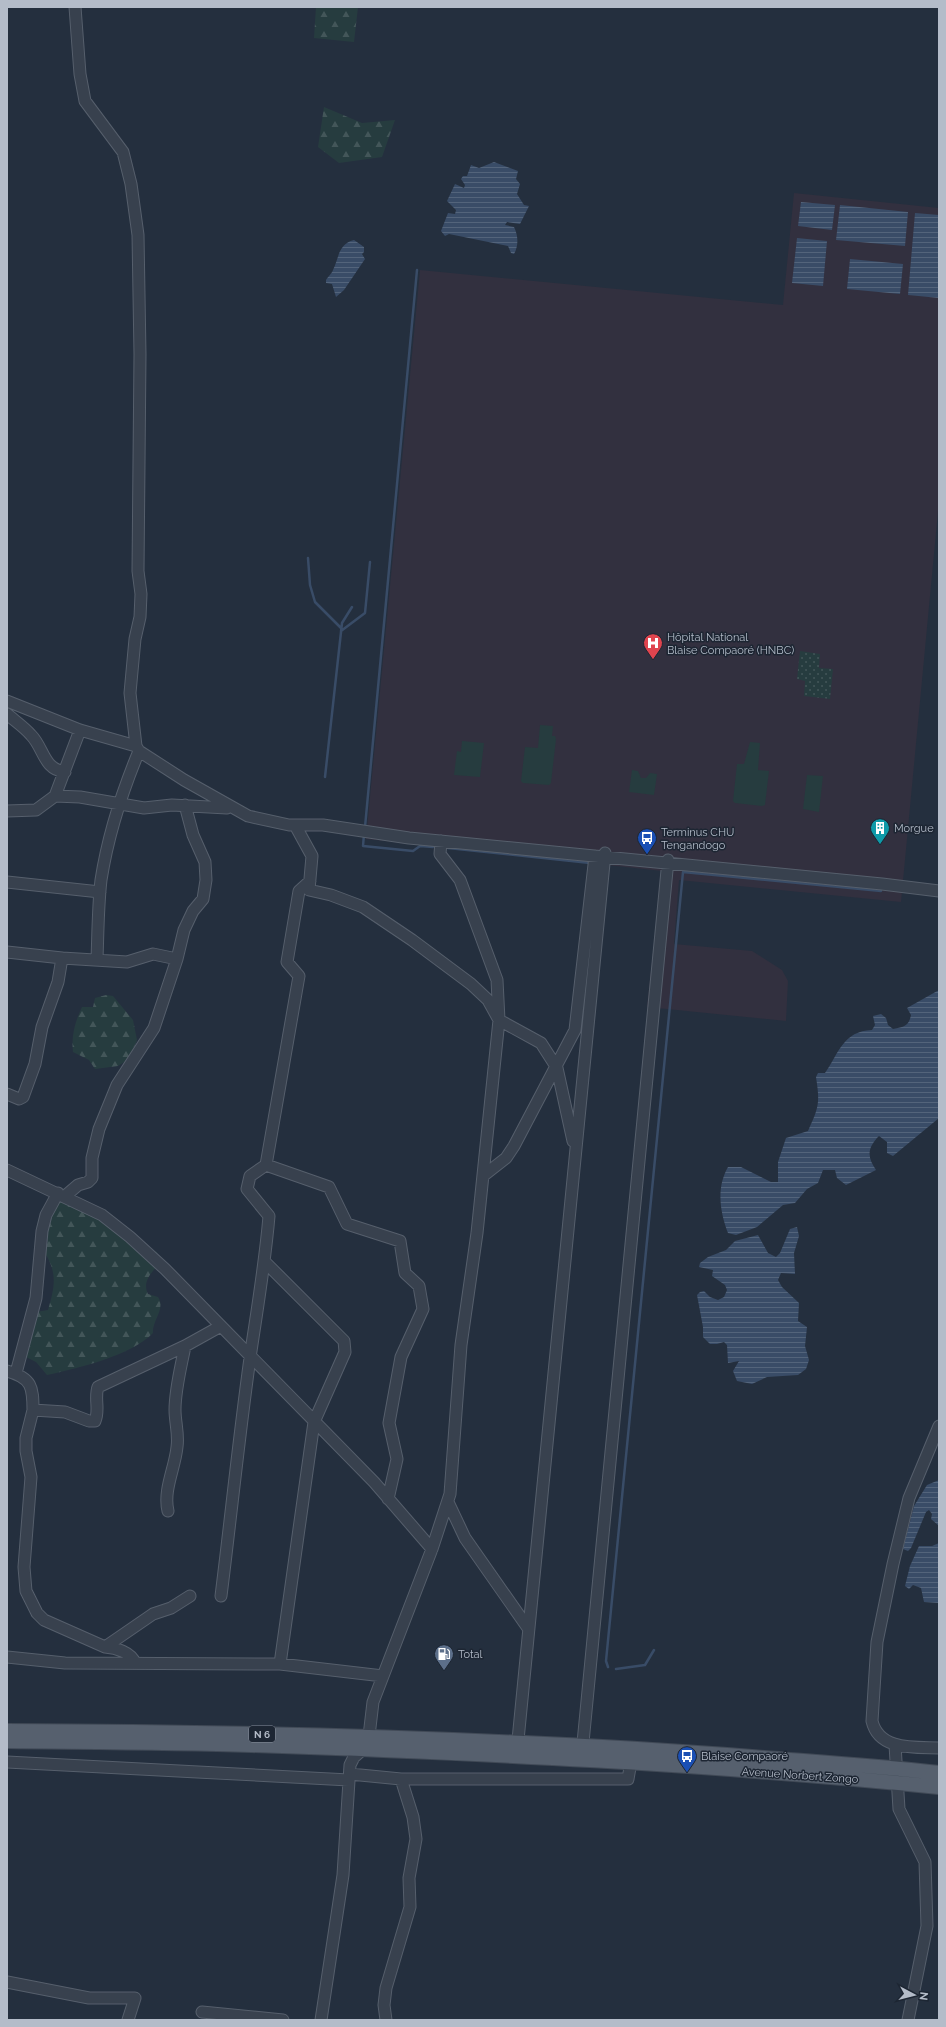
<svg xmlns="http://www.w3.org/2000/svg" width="946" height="2027" viewBox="0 0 946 2027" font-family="Raleway,sans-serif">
<defs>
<pattern id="forest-firs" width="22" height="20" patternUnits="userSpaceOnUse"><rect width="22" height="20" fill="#263c3f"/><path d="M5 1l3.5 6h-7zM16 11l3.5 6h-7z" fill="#435659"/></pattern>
<pattern id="park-dots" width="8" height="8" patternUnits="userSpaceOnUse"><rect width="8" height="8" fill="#263c3f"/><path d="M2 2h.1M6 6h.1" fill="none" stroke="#435659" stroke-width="1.8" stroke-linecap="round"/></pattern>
<pattern id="water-rules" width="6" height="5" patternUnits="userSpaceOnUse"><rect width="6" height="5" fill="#394c67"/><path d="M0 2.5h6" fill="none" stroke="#53647b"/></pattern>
</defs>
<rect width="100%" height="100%" fill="#242f3e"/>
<!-- medical -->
<path fill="#32303f" d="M794 193 939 208V501L901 902 679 880 674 944 752 951 782 970 788 981 786 1021 647 1007 662 871 366 839 420 270 783 305Z"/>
<!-- grass -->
<path fill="#263c3f" d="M540 725 553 726 552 736H555L556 739 551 783 549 785 523 783 521 781 525 747 538 748Z
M462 741 484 743 480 777 454 775 457 751 461 752Z
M750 742 760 743 758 770 769 771 765 805 762 806 735 803 733 801 737 764H744Z
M632 770 638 771 641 778H646L650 773 657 774 654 795 629 792Z
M807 775 823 776 819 812 803 809Z"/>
<!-- forest -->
<path fill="url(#forest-firs)" d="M316 7H358L354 42 314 38Z
M324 107 362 123 395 120 382 157 339 163 318 147Z
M106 995 113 996 133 1020 137 1040 129 1059 118 1066 95 1069 89 1060 73 1052C71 1036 75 1022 82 1007H93L95 998Z
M58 1199 79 1204 138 1247 157 1252 159 1264C151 1273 142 1282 148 1294L158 1297C166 1309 152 1320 153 1333 131 1356 78 1368 47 1375L36 1362 22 1355 36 1312 48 1310C55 1286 58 1272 43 1250L50 1213Z"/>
<!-- park -->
<path fill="url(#park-dots)" d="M800 651 820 654 819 668 833 669 830 699 804 696 805 681 797 679Z"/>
<!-- water -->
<path fill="url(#water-rules)" d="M494 162 518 171 516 179 520 184 517 194 524 205 529 206 520 224 507 222 505 225 514 227C518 235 519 245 514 254L511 253 508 246 449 234 445 236 441 231 448 213 455 214 456 210 447 201 455 184 464 188 465 185 461 179 463 176H467L471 165 479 168Z
M801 202 835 205 832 230 798 226Z
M840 205 908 212 905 246 836 240Z
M915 213 939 215V298L908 295Z
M797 238 827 241 823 286 792 283Z
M354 240 364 247V252L362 254 365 259 344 290 336 297 332 284 326 283V280C328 277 332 273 333 270 339 258 338 244 354 240Z
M850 259 903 264 900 294 847 289Z
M939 990V1118L893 1156 887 1153V1142L879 1136C867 1148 867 1157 876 1170L846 1185 837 1178 835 1170H823L818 1183 807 1189 795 1203 783 1205 757 1227 736 1235 728 1233C720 1212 716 1188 728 1167H741L771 1182H778V1162L786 1138 808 1131C819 1107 820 1103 816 1077L818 1073H825C839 1053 843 1031 872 1030L875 1025 873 1016 881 1014 886 1018 888 1025 893 1029C904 1027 909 1026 911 1015L907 1008Z
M797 1227 799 1236 794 1253 795 1274 781 1273 778 1280 782 1287 799 1303 798 1321 807 1327 805 1346 809 1360 806 1369 798 1375 767 1377 752 1384 737 1381 733 1371 739 1361 728 1363 727 1345 724 1342 717 1344H710L703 1337V1327L697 1295 700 1292 704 1291 710 1297 718 1300 724 1297 727 1290 725 1285 712 1276 713 1270 699 1267 700 1263 708 1257 726 1250 735 1241 758 1235 768 1253 776 1257 780 1253 790 1229Z
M939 1480V1526L931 1519 932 1514 929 1510 926 1512 911 1548 908 1551 903 1549 914 1506 927 1485Z
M939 1543V1603L924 1602 921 1588 913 1585 909 1589 905 1586 910 1566 919 1546H932Z"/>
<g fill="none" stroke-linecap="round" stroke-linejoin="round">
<!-- stream -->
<path stroke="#394c67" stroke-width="2.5" d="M308 558 310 585 315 602 341 628
M341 631 365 613 370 562
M325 777 342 623 352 607
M365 827 417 270
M364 834 363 846 413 851 420 846 433 847
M448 848 590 863
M608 1667 606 1661 683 872 881 891
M616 1669 645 1665 654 1650"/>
<!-- minor casing -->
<g stroke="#565f6c" stroke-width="13">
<path id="minor" d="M75 7 80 74 85 101 123 152 131 184 138 235 140 354 138 571 141 594 140 617 135 639 130 693 136 746 139 751 184 780 248 816 289 825H323L409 838 882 884 939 891
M7 701 80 730 136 746
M7 714C15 721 24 727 31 735 44 748 43 769 65 772
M55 796 80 797 144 808 172 805 227 808 230 806
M7 811 36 810 55 796 80 730
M295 825 312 856 309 890 331 895 363 907 412 940 471 984 488 1000 499 1020 541 1043 557 1068 573 1141
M310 881 299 891 287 962 299 976 266 1165 329 1187 347 1224 400 1241 405 1273 419 1286 423 1309 401 1357 389 1423 397 1459 388 1499
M7 882 100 892
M7 952 62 958 127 962 153 954 177 959
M97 959C98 933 98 906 101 880 108 835 122 792 139 751
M7 1094 19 1099 23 1097 35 1064 42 1027 58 982 62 958
M7 1170 102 1215 130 1237 165 1269 374 1482 432 1549
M483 1176 506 1158 514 1146 575 1030 595 856
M64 1197 78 1185 88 1182 92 1178V1158L99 1129 117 1085 154 1028 177 959 184 930 193 911 203 899 206 880 205 862 193 835 185 805
M265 1262 344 1341 345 1352 314 1422 280 1664
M7 1371C32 1378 33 1387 33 1410L65 1412 89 1421H95C100 1410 94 1398 98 1387L185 1346
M16 1373 36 1298 42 1231 46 1215 58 1193
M33 1410 26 1438V1451L31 1477 24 1567 26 1591 37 1613 44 1620 105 1647C116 1648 131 1652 135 1663
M939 1426 909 1498 893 1564 877 1642 872 1721C879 1751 915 1747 939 1748
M448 1502 465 1538 528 1628
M168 1511C163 1490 175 1468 177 1447 179 1435 175 1422 175 1410 175 1389 181 1367 185 1346L221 1326
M221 1596C231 1516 239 1437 250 1358 257 1310 265 1264 269 1216L247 1189 250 1176 266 1165
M105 1647 153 1614 171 1608 190 1596
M7 1657 65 1663 280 1664 383 1676
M895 1745 899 1809 925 1862 927 1926 908 2020
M517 1750 605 853
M582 1753 668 860
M7 1762 349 1780
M350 1774 401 1779H628L631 1762
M7 1982 89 1998H135L128 2020
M202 2012 283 2020
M321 2020 343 1875 350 1765 354 1757 362 1750 369 1736 373 1702 432 1549 450 1494 461 1345 477 1233 499 1020 497 980 460 880 440 854 441 841
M386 2020 384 2005 386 1988 410 1907 409 1878 416 1839 413 1817 401 1779"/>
</g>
<!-- major casing -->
<g stroke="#414a57" stroke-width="16">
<path id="major" d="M7 1731C256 1732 504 1738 752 1757 814 1762 877 1766 939 1773
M7 1741C88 1742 170 1742 251 1745 480 1753 710 1764 939 1787"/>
</g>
<!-- minor -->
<use href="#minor" stroke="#38414e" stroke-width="11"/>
<!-- major -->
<use href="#major" stroke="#56606e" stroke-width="14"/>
</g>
<!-- icons -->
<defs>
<g id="hospital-pin" transform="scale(1)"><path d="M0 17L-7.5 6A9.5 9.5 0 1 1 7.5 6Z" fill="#e0444e" stroke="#1d2633"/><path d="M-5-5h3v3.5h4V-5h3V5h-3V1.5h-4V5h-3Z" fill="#fff"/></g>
<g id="building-pin" transform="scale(1)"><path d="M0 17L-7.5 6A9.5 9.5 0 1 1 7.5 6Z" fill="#0f9aa8" stroke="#1d2633"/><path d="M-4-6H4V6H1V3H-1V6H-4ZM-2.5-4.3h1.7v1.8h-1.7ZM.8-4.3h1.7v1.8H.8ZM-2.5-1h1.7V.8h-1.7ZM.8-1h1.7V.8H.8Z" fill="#fff"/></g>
<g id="bus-pin" transform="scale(1)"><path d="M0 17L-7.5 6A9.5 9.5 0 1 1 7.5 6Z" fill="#1a4fb4" stroke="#1d2633"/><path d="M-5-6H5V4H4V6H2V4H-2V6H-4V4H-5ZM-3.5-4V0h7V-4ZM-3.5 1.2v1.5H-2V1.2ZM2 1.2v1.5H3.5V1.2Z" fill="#fff"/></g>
<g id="fuel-pin" transform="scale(1)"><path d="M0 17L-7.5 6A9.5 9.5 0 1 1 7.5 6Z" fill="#5c6f8a" stroke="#1d2633"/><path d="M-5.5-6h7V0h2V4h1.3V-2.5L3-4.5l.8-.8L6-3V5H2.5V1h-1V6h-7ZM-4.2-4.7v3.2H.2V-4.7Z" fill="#fff"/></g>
</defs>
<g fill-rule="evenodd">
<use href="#hospital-pin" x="653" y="643"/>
<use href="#building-pin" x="880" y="828"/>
<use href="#bus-pin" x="647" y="838"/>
<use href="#fuel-pin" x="444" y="1654"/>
<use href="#bus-pin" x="687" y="1756"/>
</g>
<g text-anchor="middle" stroke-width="3" stroke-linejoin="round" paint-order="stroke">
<!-- shield labels -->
<rect fill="#1d2633" stroke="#878f9c" stroke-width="1" x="249" y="1726" width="26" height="16" rx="3"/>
<g font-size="10" font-weight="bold" fill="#b4bcc9">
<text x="262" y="1738">N 6</text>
</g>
<!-- poi labels -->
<g font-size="11" fill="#b4bcc9" stroke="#1d2633" text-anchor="start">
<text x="667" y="641">Hôpital National<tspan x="667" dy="13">Blaise Compaoré (HNBC)</tspan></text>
<text x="894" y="832">Morgue</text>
<text x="661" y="836">Terminus CHU<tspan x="661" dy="13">Tengandogo</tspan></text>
<text x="458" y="1658">Total</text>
<text x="701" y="1760">Blaise Compaoré</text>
</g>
<!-- street labels -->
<g font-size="11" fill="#b4bcc9" stroke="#1d2633">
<text transform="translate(800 1775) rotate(4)" y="4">Avenue Norbert Zongo</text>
</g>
</g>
<!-- border -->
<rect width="946" height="2027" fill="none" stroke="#b4bcc9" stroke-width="16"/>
<!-- north arrow -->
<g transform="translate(914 1995) rotate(97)" stroke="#1d2633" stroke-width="3" paint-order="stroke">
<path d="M0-3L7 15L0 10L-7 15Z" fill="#b4bcc9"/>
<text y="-6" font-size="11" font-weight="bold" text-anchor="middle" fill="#b4bcc9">N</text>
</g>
</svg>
